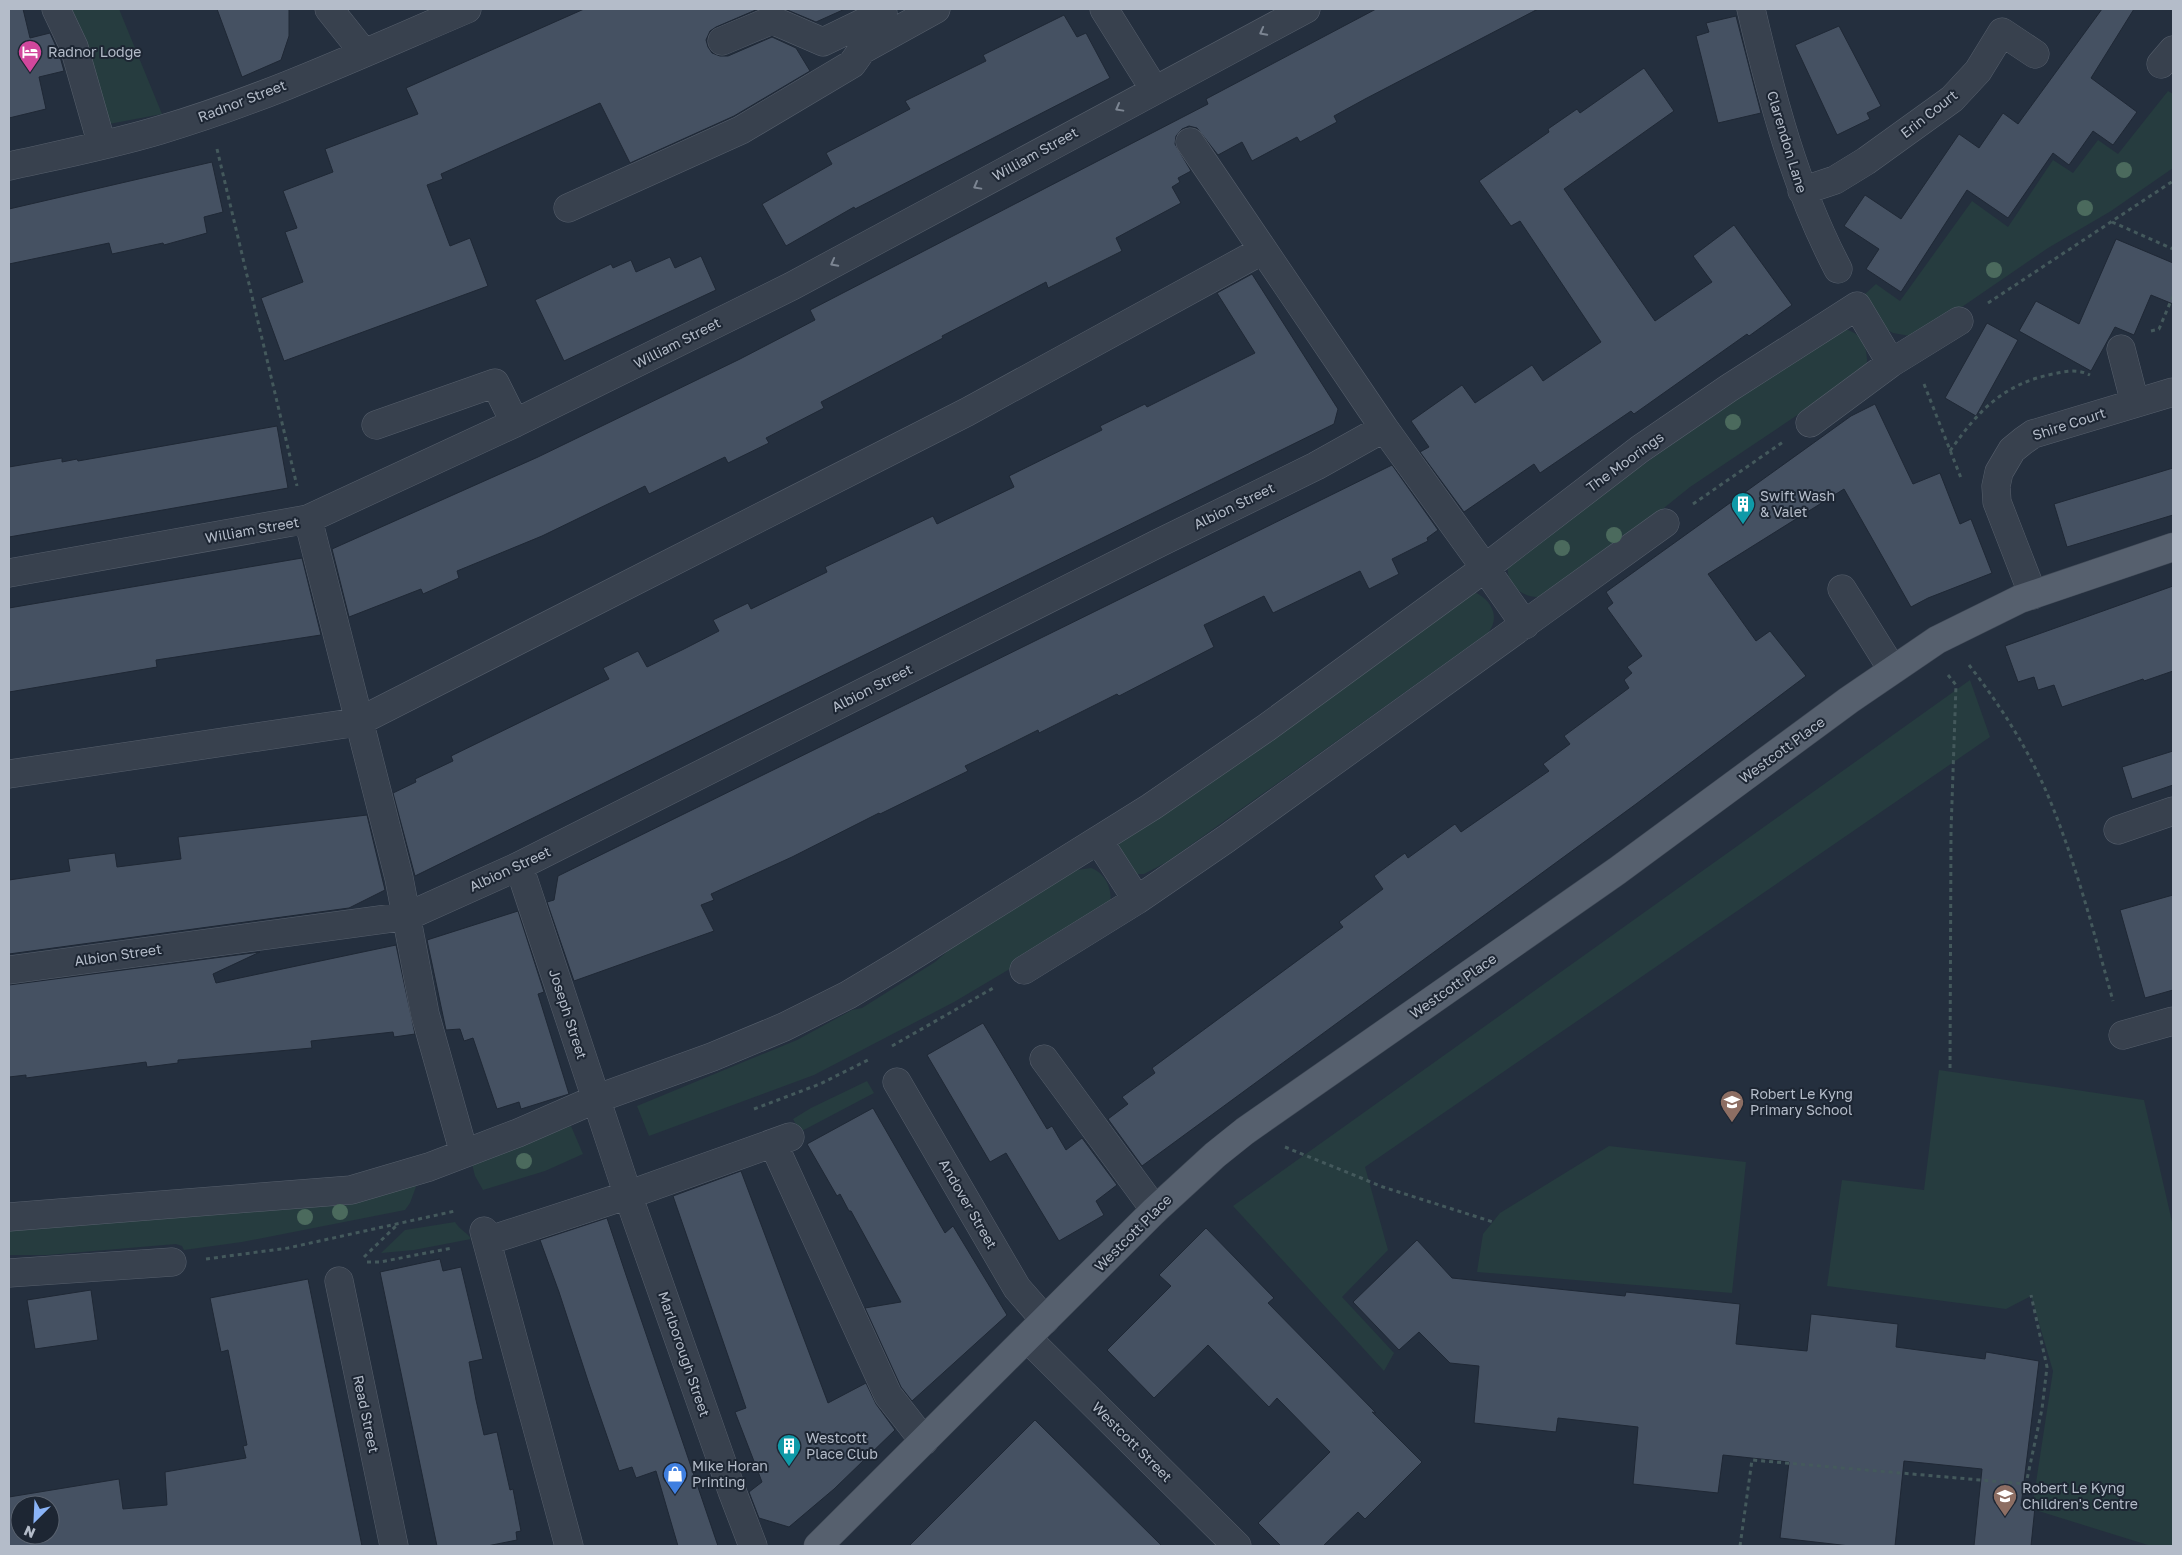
<svg xmlns="http://www.w3.org/2000/svg" width="2182" height="1555" viewBox="0 0 2182 1555" font-family="'Golos Text',sans-serif">
<rect width="100%" height="100%" fill="#242f3e"/>
<!-- green -->
<path fill="#263c3f" d="M68 9H119L162 114 109 124Z
M2168 91 2173 94V168L2111 211 2048 248 1937 324 1910 336 1893 333 1884 328 1868 306 1865 294 1876 284 1900 301 1972 201 2008 227 2053 160 2073 173 2098 140 2118 154Z
M1843 329C1862 331 1870 351 1866 369L1690 487 1659 512 1539 597C1522 598 1505 583 1508 565 1617 483 1727 402 1843 329Z
M1474 592C1491 599 1501 617 1488 633L1167 862 1144 874H1135L1118 848 1119 840 1193 790 1200 791 1397 645Z
M1970 680 1990 737 1365 1167 1388 1250 1342 1297 1394 1353 1384 1371 1233 1206Z
M1091 868C1104 872 1113 889 1110 902L1013 967 954 1002 814 1075 649 1136 637 1106 797 1040 852 1010 862 1008 935 962 957 943 1063 878 1077 870Z
M1939 1070 2144 1100 2173 1226V1546H2151L2032 1509 2053 1371 2031 1296 2006 1309 1827 1286 1842 1180 1924 1190Z
M867 1081 874 1093 800 1132 793 1119 811 1108Z
M571 1126 583 1154 545 1171 483 1190 475 1176 472 1164Z
M1609 1146 1746 1162 1732 1293 1477 1272 1483 1234 1500 1213Z
M417 1184 410 1203 405 1210 242 1242 184 1250 182 1246 176 1244 47 1255H9V1225L157 1217 164 1219C248 1208 336 1212 417 1184Z
M455 1222C459 1229 469 1234 471 1239L414 1250 381 1253 405 1230Z"/>
<!-- building -->
<path fill="#455162" stroke="#1f2835" fill-rule="evenodd" d="M9 9H23L30 38 50 33 59 53 64 71 39 77 46 109 9 118Z
M217 9H289V36L281 60 242 77Z
M584 9H758L716 27 710 31 706 40 708 47 712 53 720 56H728L772 37 796 48 810 71 734 116 630 163 600 103 441 174 443 179 427 185 450 246 470 238 488 286 284 361 261 298 303 282 285 232 297 228 283 191 333 172 325 149 418 114 406 88Z
M785 9H845L816 22Z
M1376 9H1538L1365 99 1334 116 1337 122 1300 142 1297 137 1252 161 1242 142 1218 155 1197 128 1189 126 1182 129 1176 136 1175 144 1191 171 1178 178 1180 182 1172 187 1181 203 1116 238 1122 251 1048 288 1046 282 942 336 943 338 821 402 824 408 766 438 769 443 728 463 725 457 649 494 645 486 542 536 457 571 459 578 423 594 421 589 349 617 332 549 538 457 740 359 815 320 810 310 1208 104 1206 99Z
M2102 9H2134L2091 78 2137 112 2113 145 2093 131 2069 165 2053 153 2008 218 1967 190 1901 292 1866 269 1879 249 1844 226 1865 195 1901 219 1959 134 1979 148 2003 113 2018 124Z
M1064 15 1077 37 1086 33 1110 78 855 209 854 207 786 246 762 204 832 164 826 153 910 109 905 101 986 61 983 55Z
M1736 16 1761 113 1718 123 1696 36 1709 32 1706 23Z
M1839 26 1881 106 1867 113 1870 119 1837 135 1795 45Z
M1644 68 1674 111 1564 189 1655 321 1712 282 1693 256 1734 225 1792 305 1749 336 1747 334 1634 414 1631 411 1540 473 1534 464 1464 512 1420 452 1429 447 1411 421 1462 385 1475 403 1532 365 1543 381 1601 342 1520 221 1511 226 1479 181 1549 132 1548 129 1577 109 1580 113Z
M212 162 223 212 204 217 207 233 164 245 163 243 112 254 109 243 9 264V209Z
M2116 239 2173 263V304L2151 295 2134 335 2115 327 2091 371 2019 331 2036 301 2079 324Z
M701 256 716 290 564 361 535 300 611 264 613 268 631 260 636 272 670 257 675 268Z
M1252 274 1338 409 1334 424 415 876 393 793 416 782 415 779 453 761 451 756 609 679 603 668 638 651 647 667 684 649 719 631 713 620 748 603 751 609 827 572 825 567 933 516 937 524 1014 487 1009 476 1102 430 1100 426 1145 404 1147 407 1255 353 1217 293Z
M1987 323 2018 340 1976 416 1945 398Z
M1875 404 1913 484 1940 473 1960 524 1971 519 1992 573 1928 598 1911 607 1844 489 1708 574 1756 641 1770 631 1806 676 1636 804 1142 1166 1108 1119 1128 1104 1122 1097 1155 1073 1152 1068 1343 927 1339 922 1383 889 1374 876 1405 853 1408 858 1455 824 1461 832 1549 771 1543 764 1570 744 1564 736 1629 688 1624 680 1632 673 1627 667 1642 656 1607 608 1613 603 1606 592 1851 416Z
M277 426 288 488 9 537V467L62 458V462L77 459 78 461Z
M1392 465 1438 530 1427 538 1428 541 1392 559 1399 574 1369 589 1360 571 1273 613 1264 596 1204 625 1214 647 1119 696 1117 694 1039 733 1038 730 998 750 965 766 968 771 880 814 879 813 792 857 711 894 714 900 701 905 714 931 574 981 547 902 554 900 558 876Z
M2173 468V515L2067 547 2054 504Z
M302 558 321 635 156 660 157 667 9 692V608Z
M2173 586V671L2144 681 2143 679 2062 707 2054 685 2038 690 2034 677 2018 682 2005 646Z
M2173 751V785L2132 799 2122 767Z
M367 815 385 890 349 908 9 954V880L70 871 68 859 115 853 117 867 181 859 178 837Z
M2173 895V990L2145 998 2120 910Z
M518 911 544 992 538 994 569 1094 521 1109 519 1102 497 1109 473 1038 464 1041 460 1029 446 1030 427 940Z
M396 945 415 1034 394 1037 393 1032 311 1041 312 1048 178 1060V1063L147 1067 146 1062 26 1078V1075L9 1077V985L260 952 213 974 216 983Z
M983 1023 1047 1129 1052 1126 1066 1150 1082 1138 1117 1185 1096 1201 1104 1215 1059 1241 1006 1153 990 1162 927 1055Z
M873 1108 945 1233 953 1226 1007 1315 912 1401 901 1387 865 1308 901 1302 851 1211H849L840 1194 837 1196 807 1144Z
M741 1171 828 1403 866 1383 876 1404 895 1430 834 1489 789 1527 759 1518 749 1492 762 1482 735 1412 746 1408 673 1196Z
M607 1218 626 1275 718 1546H678L656 1471 636 1478 632 1467 619 1471 590 1387 559 1292 540 1240Z
M1206 1228 1274 1298 1268 1303 1376 1413 1372 1412 1422 1462 1365 1519 1358 1512 1323 1546H1281L1258 1523 1330 1452 1277 1398 1269 1407 1208 1345 1154 1398 1107 1350 1171 1286 1159 1275Z
M1417 1240 1452 1278 1625 1296 1626 1292 1740 1304 1736 1344 1807 1351 1811 1314 1898 1324 1896 1347 1985 1359 1986 1352 2039 1361 2021 1506 2035 1507 2031 1546H1974L1982 1469 1904 1461 1895 1546H1850L1780 1538 1789 1462 1723 1455 1718 1493 1633 1484 1638 1427 1558 1418 1556 1432 1474 1423 1479 1366 1450 1363 1419 1332 1399 1350 1353 1302Z
M440 1259 443 1271 461 1267 483 1359 469 1362 476 1400 484 1435 497 1432 510 1490 513 1489 521 1531 516 1532 517 1540 487 1546H437L380 1272Z
M308 1279 362 1546H9V1497L119 1479 123 1509 167 1505 165 1472 246 1458 243 1446 247 1445 228 1350 221 1352 210 1298ZM20 1505H50V1535H20Z
M91 1290 98 1340 35 1349 27 1300Z
M1035 1420 1162 1546H909Z"/>
<g fill="none" stroke-linecap="round" stroke-linejoin="round">
<!-- minor casing -->
<g stroke="#565f6c" stroke-width="29">
<path id="minor" d="M56 9 74 47 102 145
M329 9 364 53
M1104 9 1154 89
M1751 9C1772 99 1795 187 1838 269
M722 41 772 20 823 42 883 13 882 9
M2161 64 2173 50
M9 166C59 155 110 145 160 130 265 99 366 52 467 9
M1802 191 1835 180 1866 161 1952 99 1978 71 2002 32 2035 54
M568 208 741 130 852 64 862 50 936 9
M2121 349 2135 403
M1810 423 1891 363 1959 321
M376 425 495 383 515 423
M1384 428 1485 568 1640 449 1729 388 1857 306 1891 363
M308 519 399 878 425 1014 464 1153
M9 573 308 519 515 423 792 286 1306 9
M1842 589 1892 669
M2033 595 1997 502 1996 486 1999 472 2012 450 2023 441 2033 434 2173 392
M9 774 358 722 967 412 1263 250
M2118 830 2173 811
M1099 841 1137 900
M519 866 628 1195 732 1491 753 1546
M9 970 408 916 519 866 1159 543 1316 466 1384 428 1190 142
M1024 970 1137 900 1226 839 1665 523
M2123 1035 2173 1021
M1044 1059 1155 1210
M897 1082 1017 1288 1045 1320
M773 1143 888 1395 924 1441
M9 1217 351 1190 429 1167 518 1133 596 1099 712 1057 784 1027 848 995 903 962 1151 807 1266 728 1485 568 1525 625
M484 1231 569 1546
M487 1241 628 1195 790 1137
M9 1273 172 1262
M339 1281 394 1546
M1027 1338 1237 1546"/>
</g>
<!-- major casing -->
<g stroke="#414a57" stroke-width="29">
<path id="major" d="M818 1546 1155 1210 1215 1155 1245 1131 1617 871 1849 700 1937 640 2020 599 2173 547"/>
</g>
<!-- path -->
<path stroke="#44595c" stroke-width="3" stroke-dasharray="4 4" stroke-linecap="butt" d="M217 149 297 486
M2112 222 2173 249
M1988 303 2173 181
M2151 331 2159 329 2173 296
M1924 384 1961 478
M1950 451C1978 411 2003 384 2053 374 2066 371 2078 369 2090 375
M1693 504 1783 442
M1969 665C2000 705 2029 750 2049 798 2076 863 2094 933 2113 1001
M1948 675 1956 685 1951 831 1950 1072
M892 1046 995 987
M754 1109 820 1084 870 1059
M1285 1147 1383 1187 1493 1222
M364 1257 397 1225
M206 1259 288 1248 455 1211
M367 1262H380L452 1248
M1740 1546 1752 1460 2026 1484 2042 1409 2047 1367 2031 1295"/>
<!-- minor -->
<use href="#minor" stroke="#38414e" stroke-width="28"/>
<!-- major -->
<use href="#major" stroke="#56606e" stroke-width="28"/>
</g>
<!-- trees -->
<g fill="#4b6a5d">
<circle cx="2124" cy="170" r="8"/>
<circle cx="2085" cy="208" r="8"/>
<circle cx="1994" cy="270" r="8"/>
<circle cx="1733" cy="422" r="8"/>
<circle cx="1614" cy="535" r="8"/>
<circle cx="1562" cy="548" r="8"/>
<circle cx="524" cy="1161" r="8"/>
<circle cx="340" cy="1212" r="8"/>
<circle cx="305" cy="1217" r="8"/>
</g>
<!-- one-way arrows -->
<defs><path id="oneway-chevron" d="M-2-3.5L2.5 0L-2 3.5" fill="none" stroke-width="1.6" stroke-linecap="round" stroke-linejoin="round" transform="scale(1.25)"/></defs>
<g stroke="#7c8592">
<use href="#oneway-chevron" transform="translate(1263 32) rotate(152)"/>
<use href="#oneway-chevron" transform="translate(1119 108) rotate(151)"/>
<use href="#oneway-chevron" transform="translate(977 186) rotate(151)"/>
<use href="#oneway-chevron" transform="translate(834 263) rotate(152)"/>
</g>
<!-- icons -->
<defs>
<g id="hotel-pin" transform="scale(1.25)"><path d="M0 17L-7.5 6A9.5 9.5 0 1 1 7.5 6Z" fill="#d1479c" stroke="#1d2633"/><path d="M-6-4.5h1.5V1H6V5H4.5V3h-9V5H-6ZM-4 0a1.8 1.8 0 1 1 3.6 0ZM.5 0V-2.5h3Q6-2.5 6 0Z" fill="#fff"/></g>
<g id="building-pin" transform="scale(1.25)"><path d="M0 17L-7.5 6A9.5 9.5 0 1 1 7.5 6Z" fill="#0f9aa8" stroke="#1d2633"/><path d="M-4-6H4V6H1V3H-1V6H-4ZM-2.5-4.3h1.7v1.8h-1.7ZM.8-4.3h1.7v1.8H.8ZM-2.5-1h1.7V.8h-1.7ZM.8-1h1.7V.8H.8Z" fill="#fff"/></g>
<g id="school-pin" transform="scale(1.25)"><path d="M0 17L-7.5 6A9.5 9.5 0 1 1 7.5 6Z" fill="#8d6e63" stroke="#1d2633"/><path d="M0-5L7-2L0 1L-7-2ZM-4 1L0 2.5L4 1V4Q0 6-4 4Z" fill="#fff"/></g>
<g id="shop-pin" transform="scale(1.25)"><path d="M0 17L-7.5 6A9.5 9.5 0 1 1 7.5 6Z" fill="#3f7fe0" stroke="#1d2633"/><path d="M-5-2.5h2.3a2.7 3.5 0 0 1 5.4 0H5L5.5 6h-11ZM-1.5-2.5h3a1.5 2.3 0 0 0-3 0Z" fill="#fff"/></g>
</defs>
<g fill-rule="evenodd">
<use href="#hotel-pin" x="30" y="52"/>
<use href="#building-pin" x="1743" y="504"/>
<use href="#school-pin" x="1732" y="1102"/>
<use href="#building-pin" x="789" y="1446"/>
<use href="#shop-pin" x="675" y="1474"/>
<use href="#school-pin" x="2005" y="1496"/>
</g>
<g text-anchor="middle" stroke-width="4" stroke-linejoin="round" paint-order="stroke">
<!-- poi labels -->
<g font-size="14" fill="#b4bcc9" stroke="#1d2633" text-anchor="start">
<text x="48" y="57">Radnor Lodge</text>
<text x="1760" y="501">Swift Wash<tspan x="1760" dy="16">&amp; Valet</tspan></text>
<text x="1750" y="1099">Robert Le Kyng<tspan x="1750" dy="16">Primary School</tspan></text>
<text x="806" y="1443">Westcott<tspan x="806" dy="16">Place Club</tspan></text>
<text x="692" y="1471">Mike Horan<tspan x="692" dy="16">Printing</tspan></text>
<text x="2022" y="1493">Robert Le Kyng<tspan x="2022" dy="16">Children's Centre</tspan></text>
</g>
<!-- street labels -->
<g font-size="14" fill="#b4bcc9" stroke="#1d2633">
<text transform="translate(242 101) rotate(-21)" y="5">Radnor Street</text>
<text transform="translate(1929 114) rotate(-38)" y="5">Erin Court</text>
<text transform="translate(1787 142) rotate(73)" y="5">Clarendon Lane</text>
<text transform="translate(1035 154) rotate(-29)" y="5">William Street</text>
<text transform="translate(677 343) rotate(-27)" y="5">William Street</text>
<text transform="translate(2069 424) rotate(-18)" y="5">Shire Court</text>
<text transform="translate(1625 462) rotate(-36)" y="5">The Moorings</text>
<text transform="translate(1234 506) rotate(-26)" y="5">Albion Street</text>
<text transform="translate(252 530) rotate(-10)" y="5">William Street</text>
<text transform="translate(872 688) rotate(-27)" y="5">Albion Street</text>
<text transform="translate(1782 750) rotate(-36)" y="5">Westcott Place</text>
<text transform="translate(510 869) rotate(-25)" y="5">Albion Street</text>
<text transform="translate(118 955) rotate(-8)" y="5">Albion Street</text>
<text transform="translate(1453 986) rotate(-35)" y="5">Westcott Place</text>
<text transform="translate(568 1014) rotate(72)" y="5">Joseph Street</text>
<text transform="translate(968 1204) rotate(60)" y="5">Andover Street</text>
<text transform="translate(1133 1233) rotate(-45)" y="5">Westcott Place</text>
<text transform="translate(684 1354) rotate(71)" y="5">Marlborough Street</text>
<text transform="translate(366 1414) rotate(78)" y="5">Read Street</text>
<text transform="translate(1132 1442) rotate(45)" y="5">Westcott Street</text>
</g>
</g>
<!-- border -->
<rect width="2182" height="1555" fill="none" stroke="#b4bcc9" stroke-width="20"/>
<!-- north arrow -->
<g transform="translate(35 1520) rotate(204)"><circle r="24" fill="#1d2633" stroke="#59626f"/>
<path d="M0-4L9 19L0 12L-9 19Z" fill="#8ab4f8"/>
<text y="-8" font-size="14" font-weight="bold" text-anchor="middle" fill="#b4bcc9">N</text>
</g>
</svg>
